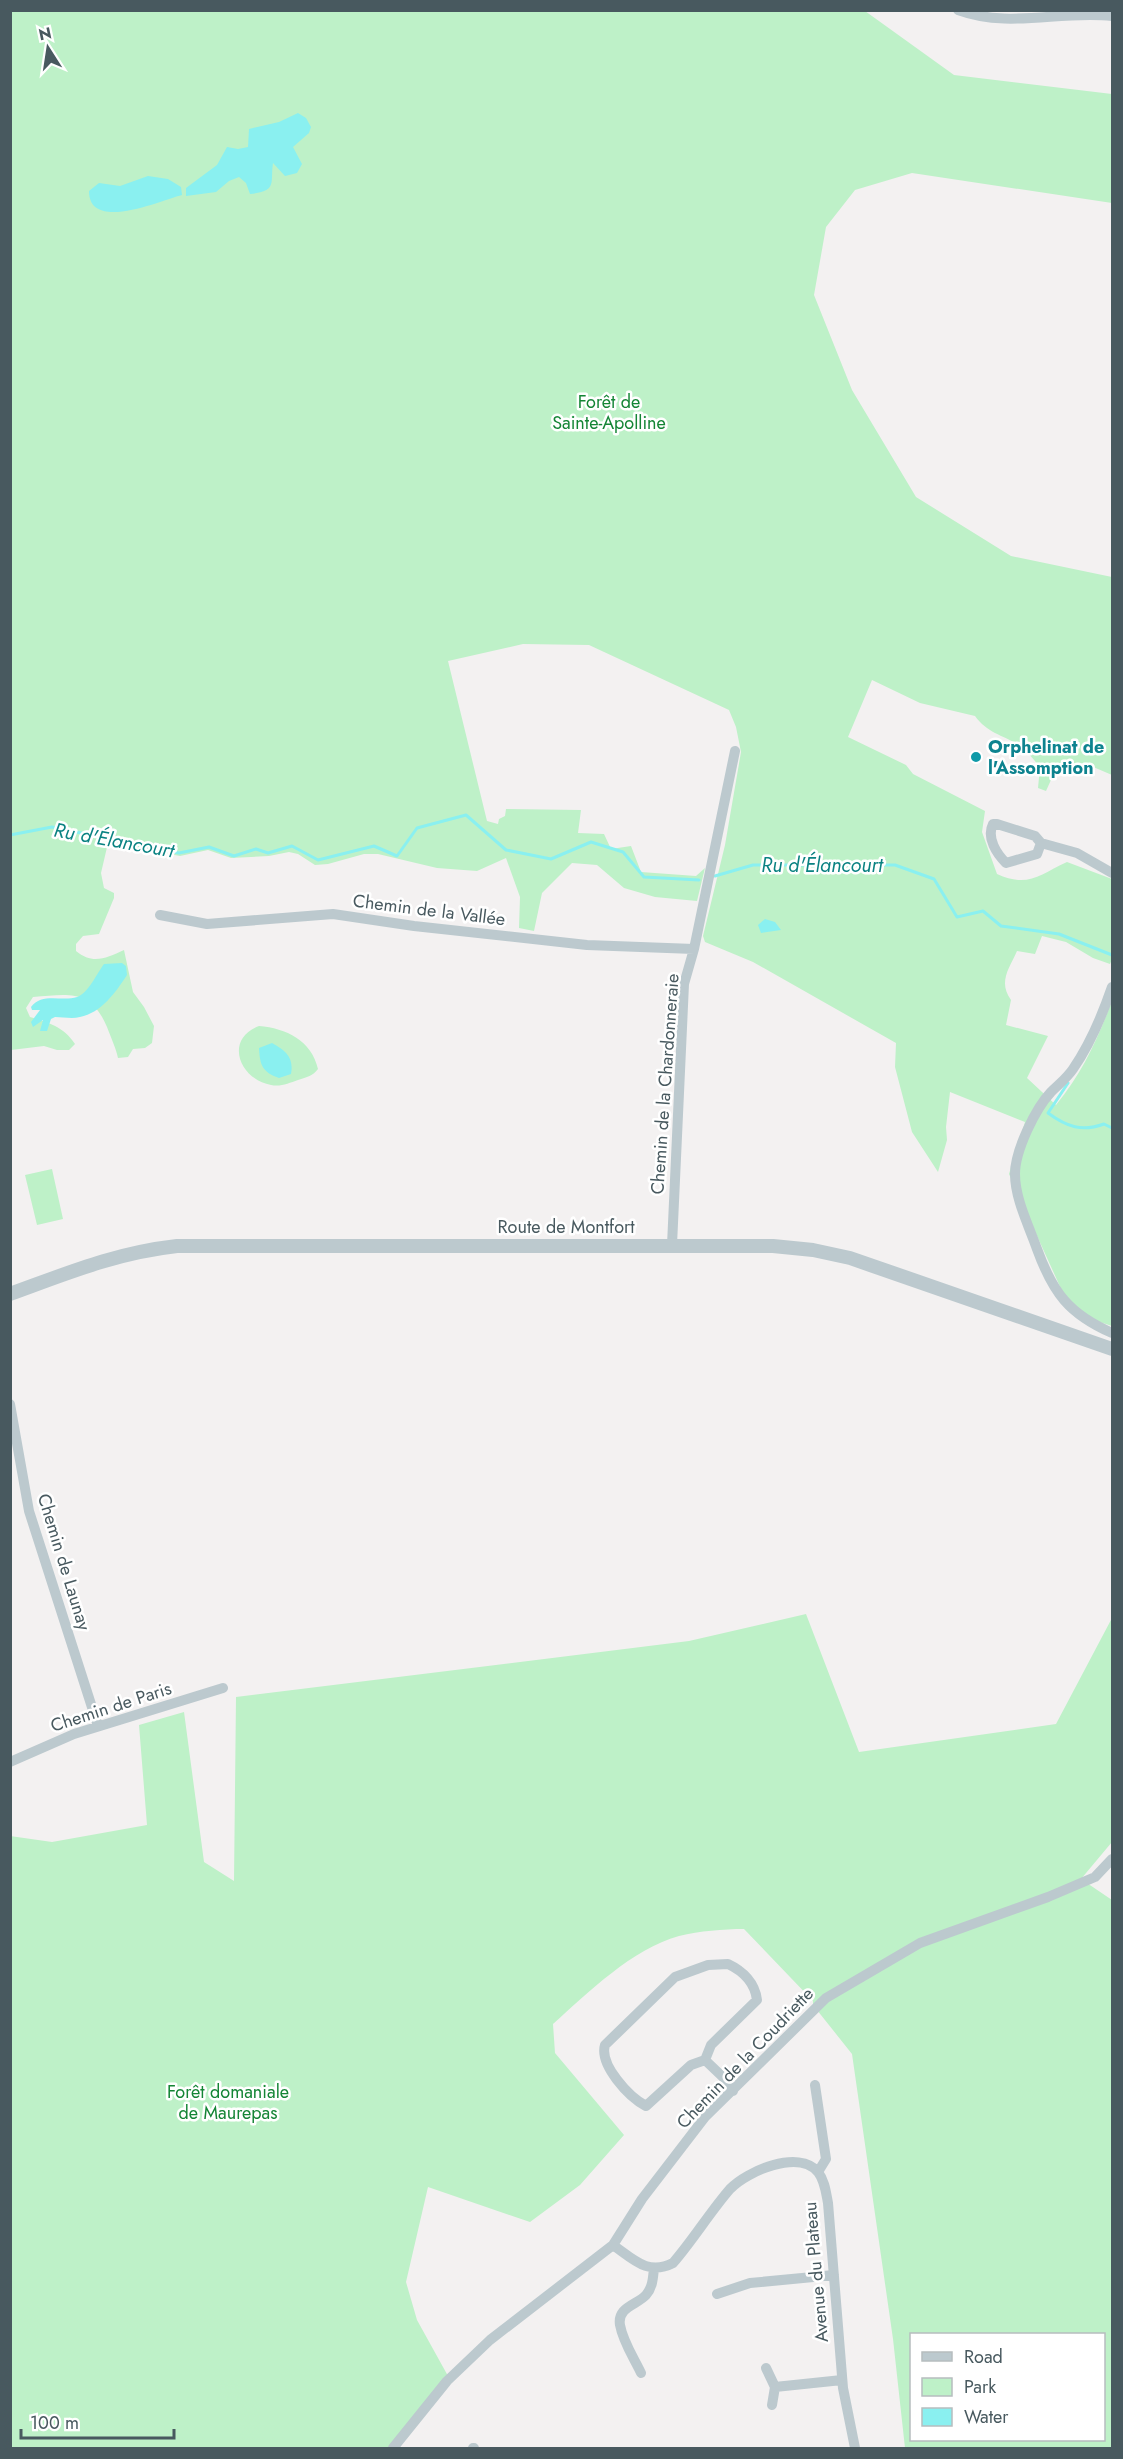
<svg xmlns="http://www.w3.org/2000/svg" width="1123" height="2459" viewBox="0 0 1123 2459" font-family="Jost,sans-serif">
<rect width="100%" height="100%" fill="#f3f1f1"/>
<!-- green -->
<path fill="#bef1c8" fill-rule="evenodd" d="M10 11H865L954 75 1112 94V203L912 173 855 190 826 227 814 295 852 390 916 497 1011 556 1112 577V775L1091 766 1088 774 1060 768 1055 771 1046 791 1038 788 1040 767C1034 760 1027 751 1019 745 1003 735 987 733 975 716L920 703 872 680 848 737 906 765 913 774 985 811 982 832 997 874C1028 888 1039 875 1067 862L1112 879V959L1110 964 1093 958 1066 942 1042 936 1035 954 1017 951C1009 969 998 982 1011 1000L1006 1025 1048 1036 1027 1078 1056 1105C1083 1072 1097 1040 1112 1001V1326L1072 1313 1009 1174 1025 1122 950 1092 946 1127 947 1140 938 1172 912 1132 895 1067 896 1043 753 962 705 942 703 936 725 845 741 752 736 727 729 710 589 645 523 644 448 661 487 821 498 824 499 819 505 816 506 809 581 810 578 833 604 834 611 849 631 846 641 872 696 876 705 868 697 901 655 897 624 888 597 865 572 863 542 893 534 931 519 928 520 897 506 858 477 871 437 868 378 854H364L328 864 315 865 298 854 289 852 269 856 231 858 208 850 180 856 108 843 101 873 104 888 114 893V898L99 934 83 936 76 944V951C93 965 106 958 124 950L133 992 144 1007 154 1026 152 1043 145 1048 133 1049 128 1057 118 1058C116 1048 111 1038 107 1027 91 989 70 994 33 997L26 1008 30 1017C49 1023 63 1026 75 1044L69 1050H57L44 1046 11 1050Z
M259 1026C286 1028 312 1041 318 1069 313 1076 307 1077 298 1080 289 1083 281 1087 271 1085 239 1079 224 1039 259 1026Z
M52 1169 63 1219 37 1225 25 1175Z
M806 1614 859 1752 1056 1724 1112 1618V1842L1081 1879 1112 1900V2448H905L893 2339 852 2054 813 2005V2001L744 1929C723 1929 700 1931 679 1936 632 1949 589 1992 553 2024L555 2053 624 2135 580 2185 530 2222 428 2187 406 2282 417 2320 448 2376 399 2448H11L10 1836 52 1842 147 1825 139 1725 184 1712 204 1862 234 1881 236 1697 689 1641ZM912 2334H1104V2440H912Z"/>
<!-- water -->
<path fill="#8af0f0" d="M298 113 306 118 311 127 309 133 293 147 302 164 297 173 285 176 273 163C270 183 278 191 250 194L246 183 239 177 229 181 216 192 186 196V188L217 165 227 147 238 149 248 147 249 129 279 122Z
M148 176 168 179 181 187 182 195C162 200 89 233 89 191L99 183 120 186Z
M765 919 775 922 781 930 761 933 758 925Z
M122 963 126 966 127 975C116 992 101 1013 80 1017 72 1019 63 1017 55 1017L51 1019 47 1031H40L43 1020 33 1027 31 1022 40 1010H32L31 1007C42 992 62 1002 77 997 88 994 97 973 104 964Z
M272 1043C286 1051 294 1057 291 1074L279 1078C262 1072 260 1065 259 1048Z"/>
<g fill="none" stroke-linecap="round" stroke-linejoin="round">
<!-- stream -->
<path stroke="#8af0f0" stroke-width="3" d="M10 835 52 827 179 853 209 847 234 856 256 849 268 853 292 846 318 860 374 846 397 856 417 828 466 815 506 850 551 859 591 842 623 852 644 877 699 880
M715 876 753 865H895L934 879 957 917 983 911 1001 926 1059 934 1112 955
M1068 1083 1048 1113C1067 1127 1082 1132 1104 1124L1112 1128"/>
<!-- minor -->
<path stroke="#bcc9ce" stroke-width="10" d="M958 10C1010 29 1059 10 1112 16
M1041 843 1037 854 1006 863C997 854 986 838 993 824H997L1035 836 1041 843 1077 853 1112 873
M160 915 207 924 333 914 414 926 587 945 694 949
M1112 987C1102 1016 1091 1043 1073 1069 1067 1078 1059 1084 1051 1092 1035 1109 1015 1151 1015 1174 1015 1199 1029 1226 1037 1249 1053 1293 1069 1314 1112 1333
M672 1245 684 984 694 949 735 751
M10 1404 29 1511 98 1726
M10 1762 74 1734 223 1688
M728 1964C743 1971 755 1983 757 2000L711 2045 705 2060 691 2065 646 2106C629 2097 599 2065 605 2045L675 1977 708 1965Z
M705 2060 727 2081 733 2091
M815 2085 826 2159 818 2172
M613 2245C633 2259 648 2276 673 2263 693 2240 710 2212 730 2189 747 2171 799 2149 818 2172 825 2181 826 2193 828 2203L843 2388 855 2448
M717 2294 750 2283 834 2275
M766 2368 775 2387
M641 2373C634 2358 623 2342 620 2325 617 2307 637 2305 646 2295 653 2287 653 2277 654 2268
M772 2405 775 2387 842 2380
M393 2448 447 2381 490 2340 613 2245 642 2199 705 2117 826 1998 920 1943 1048 1897 1095 1877 1112 1859
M473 2448H474"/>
<!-- tertiary -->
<path stroke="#bcc9ce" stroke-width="14" d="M10 1294C68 1273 115 1253 177 1246H773L813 1250 850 1258 1112 1349"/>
</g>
<!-- markers -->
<circle fill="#0f9aa8" stroke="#fff" stroke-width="2" cx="976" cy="757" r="6"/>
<g text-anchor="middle" stroke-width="5" stroke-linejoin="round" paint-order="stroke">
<!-- park labels -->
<g font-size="18" fill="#148535" stroke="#fff">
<text x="609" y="408">Forêt de<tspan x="609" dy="21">Sainte-Apolline</tspan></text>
<text x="228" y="2098">Forêt domaniale<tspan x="228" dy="21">de Maurepas</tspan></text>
</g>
<!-- culture labels -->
<g font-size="18" font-weight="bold" fill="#0d838f" stroke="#fff" text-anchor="start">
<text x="988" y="753">Orphelinat de<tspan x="988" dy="21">l'Assomption</tspan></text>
</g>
<!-- street labels -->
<g font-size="18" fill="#48595f" stroke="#fff">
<text transform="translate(429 910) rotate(7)" y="6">Chemin de la Vallée</text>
<text transform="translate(665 1084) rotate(-86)" y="6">Chemin de la Chardonneraie</text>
<text x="566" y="1233">Route de Montfort</text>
<text transform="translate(64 1562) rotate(73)" y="6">Chemin de Launay</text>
<text transform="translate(111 1707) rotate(-18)" y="6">Chemin de Paris</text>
<text transform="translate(745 2058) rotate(-46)" y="6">Chemin de la Coudriette</text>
<text transform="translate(816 2272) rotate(-95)" y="6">Avenue du Plateau</text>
</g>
<!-- water labels -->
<g font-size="20" font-style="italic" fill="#0a8282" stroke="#fff">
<text transform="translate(114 840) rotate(10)" y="7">Ru d'Élancourt</text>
<text x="822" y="872">Ru d'Élancourt</text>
</g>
</g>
<!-- border -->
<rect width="1123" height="2459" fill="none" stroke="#48595f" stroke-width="24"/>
<!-- legend -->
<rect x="910" y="2333" width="195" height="108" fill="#ffffff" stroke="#b6bdbf" stroke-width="1.5"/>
<rect x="922" y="2352" width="30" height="9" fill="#bcc9ce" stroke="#b6bdbf" stroke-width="1.5"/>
<text x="964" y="2363" font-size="18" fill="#48595f">Road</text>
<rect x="922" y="2378" width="30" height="18" fill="#bef1c8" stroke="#b6bdbf" stroke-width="1.5"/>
<text x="964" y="2393" font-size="18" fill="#48595f">Park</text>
<rect x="922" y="2408" width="30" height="18" fill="#8af0f0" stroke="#b6bdbf" stroke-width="1.5"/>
<text x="964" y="2423" font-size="18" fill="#48595f">Water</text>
<!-- north arrow -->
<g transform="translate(48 48) rotate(348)" stroke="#ffffff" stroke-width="4.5" paint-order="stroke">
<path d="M0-4.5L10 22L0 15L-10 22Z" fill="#48595f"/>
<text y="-9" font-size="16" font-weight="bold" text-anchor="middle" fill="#48595f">N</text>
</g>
<!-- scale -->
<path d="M21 2429v9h153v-9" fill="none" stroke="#48595f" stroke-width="3"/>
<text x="30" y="2429" font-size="18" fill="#48595f" stroke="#ffffff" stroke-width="4.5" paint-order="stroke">100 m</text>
</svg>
